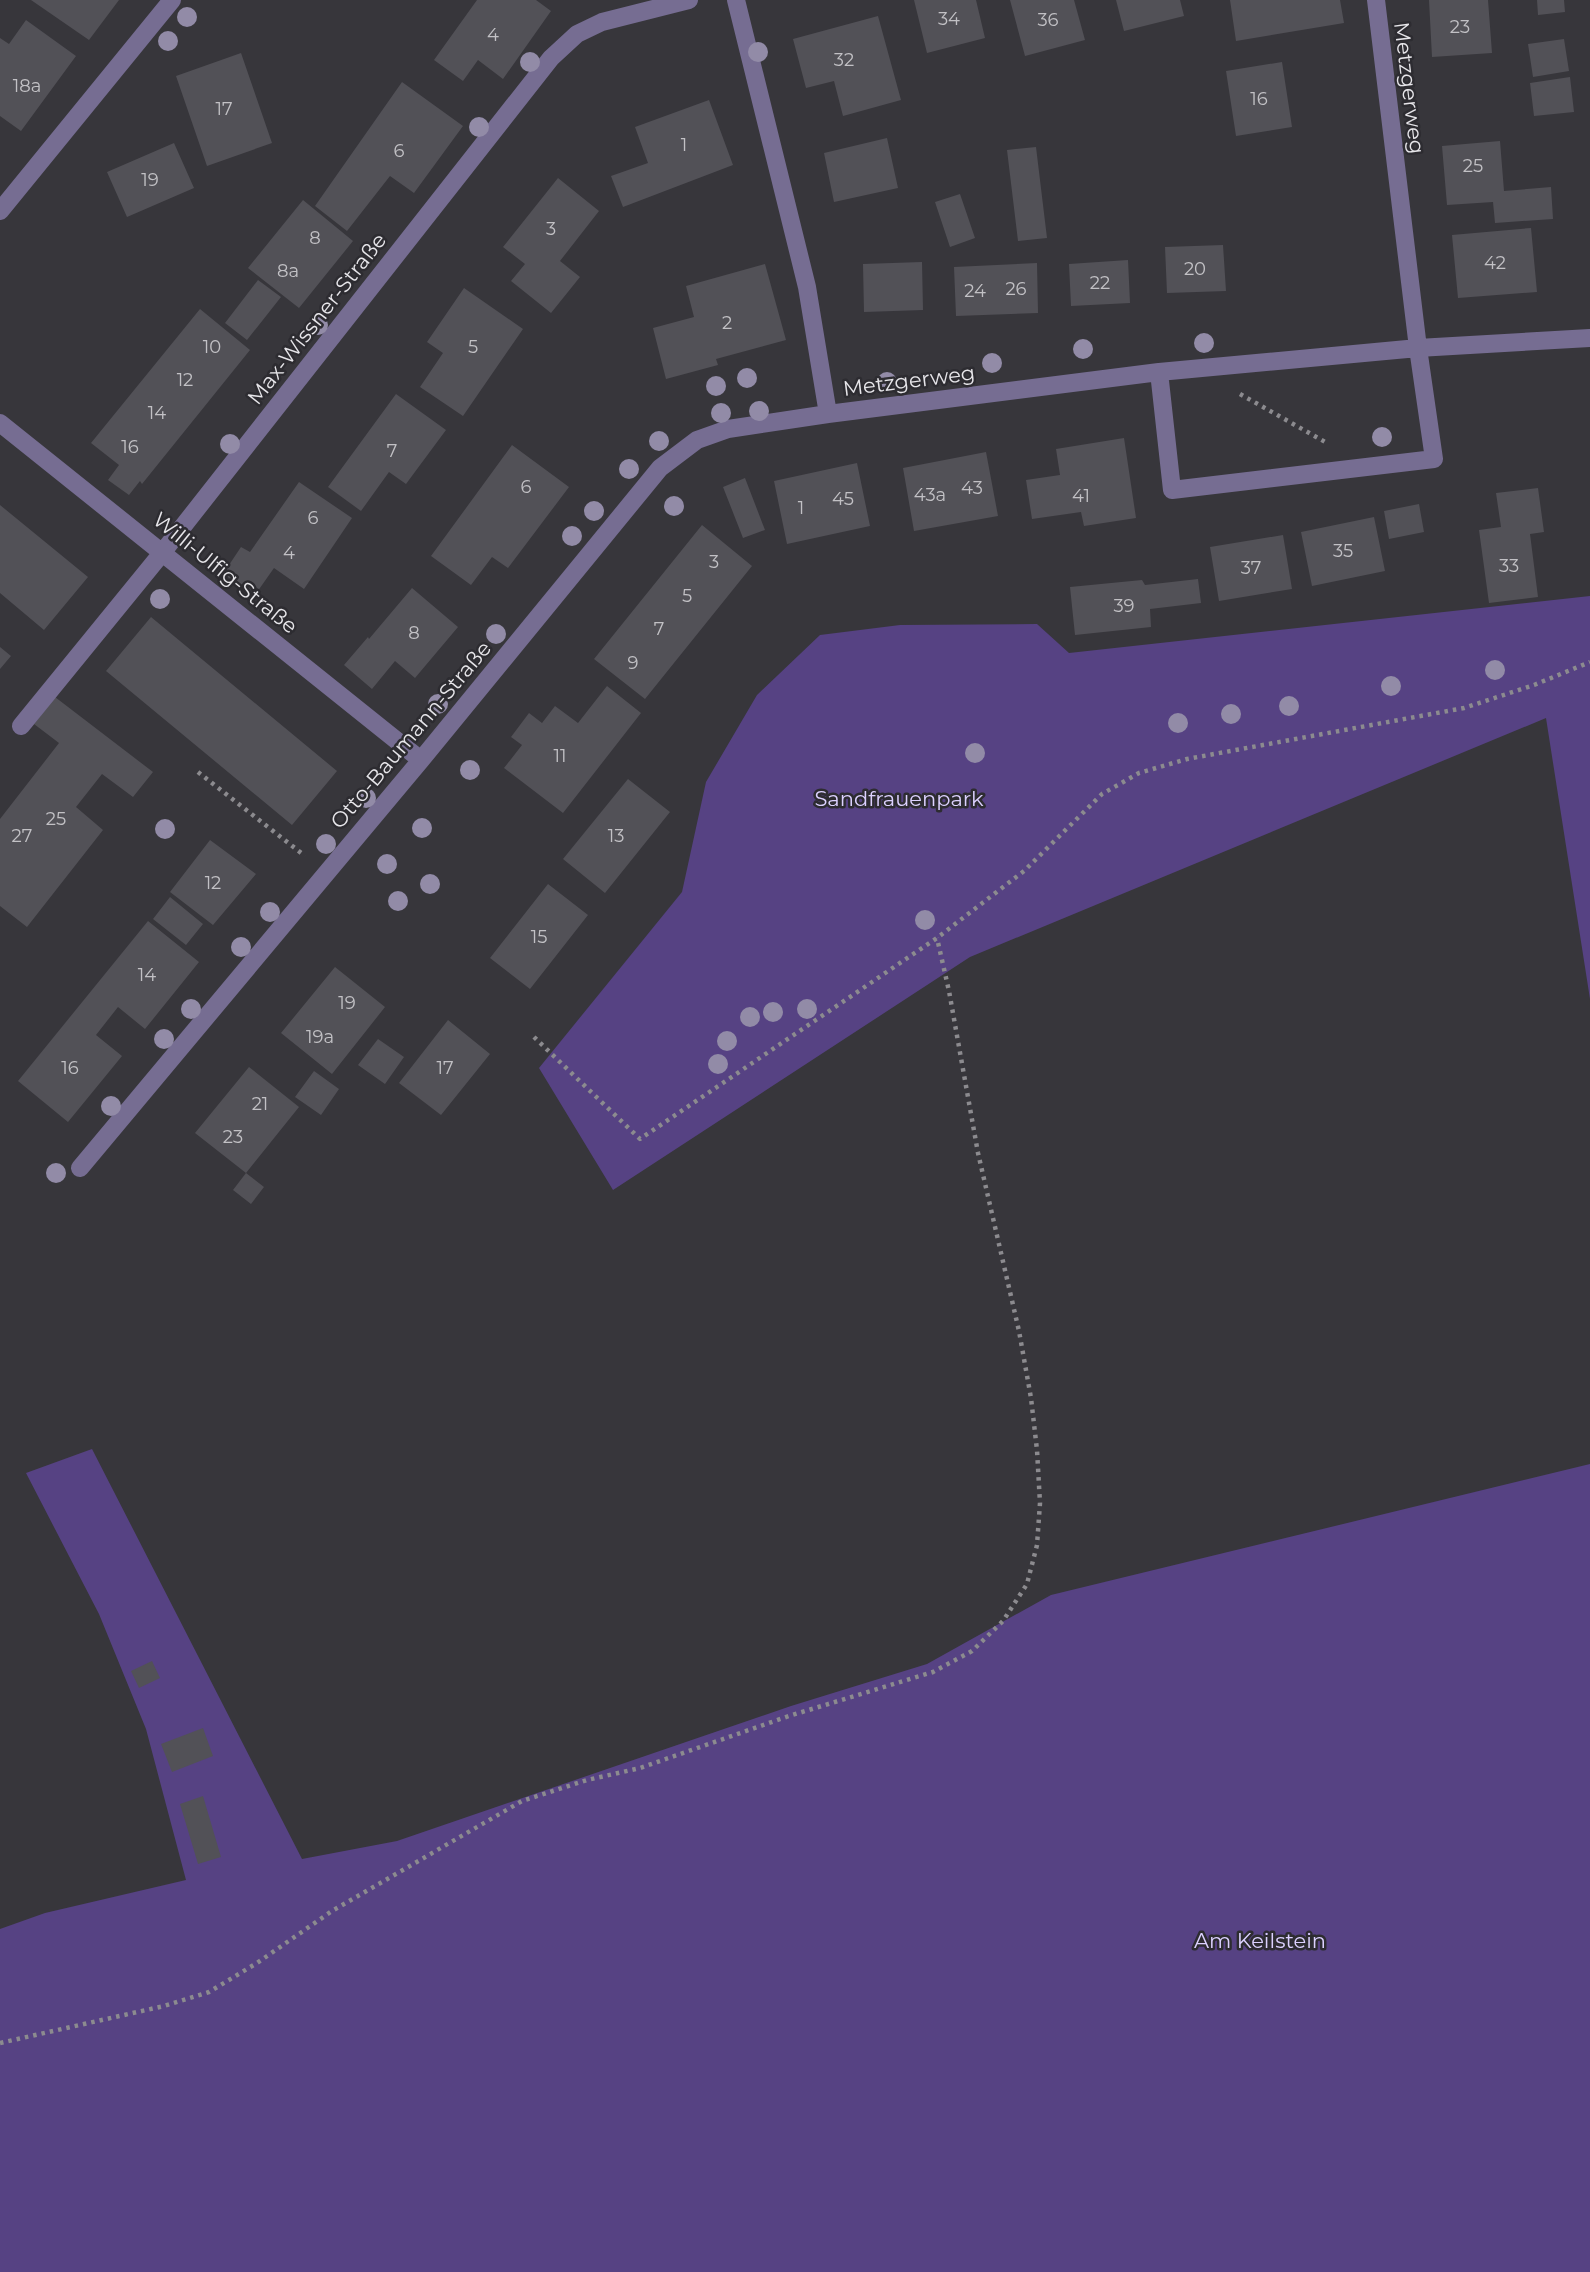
<svg xmlns="http://www.w3.org/2000/svg" width="1590" height="2272" viewBox="0 0 1590 2272" font-family="Montserrat,sans-serif">
<rect width="100%" height="100%" fill="#37363b"/>
<!-- green -->
<path fill="#564283" d="M1590 596V999L1546 718 970 957 613 1190 539 1068 682 892 706 782 757 695 820 635 900 625 1037 624 1069 653Z
M92 1449 302 1859 397 1841 791 1706 927 1664 1051 1595 1590 1464V2272H0V1929L45 1913 186 1880 146 1729 99 1614 26 1473Z"/>
<!-- building -->
<path fill="#525157" d="M31 0H119L89 40Z
M477 0H536L551 11 503 79 478 60 463 81 434 60Z
M914 0H976L985 38 927 53Z
M1010 0H1074L1085 40 1025 56Z
M1116 0H1180L1184 16 1124 31Z
M1230 0H1340L1344 23 1236 41Z
M1429 0H1488L1492 53 1432 57Z
M1537 0H1564L1565 12 1538 15Z
M878 16 901 100 843 116 834 81 806 88 793 39Z
M26 20 76 56 21 131 0 116V38L9 44Z
M1564 39 1569 71 1533 77 1528 44Z
M241 53 272 143 207 166 176 76Z
M1282 62 1292 127 1236 136 1226 71Z
M1570 77 1574 112 1534 116 1530 83Z
M402 82 463 126 414 193 390 176 347 231 315 206Z
M709 100 733 165 623 207 611 176 648 163 635 127Z
M887 138 898 188 834 202 824 153Z
M1500 141 1504 191 1551 187 1553 219 1495 223 1493 202 1447 205 1442 146Z
M174 143 194 188 127 217 107 172Z
M1036 147 1047 238 1018 241 1007 150Z
M558 178 599 211 560 261 580 277 551 313 511 281 525 264 503 247Z
M960 194 975 238 950 247 935 202Z
M303 200 353 241 299 308 248 268Z
M1531 228 1537 292 1458 298 1452 235Z
M1223 245 1226 291 1167 293 1165 247Z
M1128 260 1130 303 1071 306 1069 264Z
M922 262 923 310 864 312 863 264Z
M1037 263 1038 313 956 316 954 267Z
M765 264 786 340 716 359 718 365 666 379 653 328 694 317 686 286Z
M258 280 281 297 247 340 225 323Z
M464 288 523 329 463 416 420 387 443 353 427 342Z
M200 309 250 350 142 484 140 481 129 495 108 480 119 465 91 443Z
M396 394 446 430 406 484 389 472 361 511 328 487Z
M1124 438 1136 518 1084 526 1081 512 1032 519 1026 480 1060 475 1056 449Z
M512 445 569 487 508 568 492 557 471 585 431 556Z
M986 452 998 516 914 531 903 468Z
M857 463 870 526 787 544 774 481Z
M745 478 765 530 743 538 723 487Z
M299 482 352 518 304 589 274 568 255 595 223 574 241 547 250 552Z
M1538 488 1544 532 1530 534 1538 597 1489 603 1479 530 1501 527 1496 493Z
M1419 504 1424 532 1389 539 1384 511Z
M0 505 88 577 44 630 0 593Z
M1374 517 1385 571 1312 586 1301 532Z
M702 525 752 566 645 699 594 659Z
M1283 535 1292 589 1219 601 1210 547Z
M1198 579 1201 603 1150 609 1151 627 1075 635 1070 587 1142 580 1145 585Z
M412 588 458 627 415 678 395 661 372 689 344 665 368 637 369 639Z
M151 617 337 771 292 825 106 671Z
M0 647 11 656 0 669Z
M607 686 641 713 563 813 504 768 522 745 511 737 529 713 542 723 555 706 578 723Z
M55 697 153 772 133 797 102 774 76 807 103 830 27 927 0 906V819L59 743 34 724Z
M628 779 670 812 605 893 563 859Z
M210 840 256 874 213 925 170 892Z
M548 884 588 915 530 989 490 958Z
M170 897 203 924 186 945 153 919Z
M148 921 199 962 145 1029 118 1007 96 1035 122 1056 68 1122 18 1081Z
M335 967 385 1007 332 1074 281 1033Z
M448 1020 490 1054 441 1115 399 1083Z
M378 1039 404 1057 385 1084 358 1065Z
M249 1067 299 1107 246 1173 195 1133Z
M314 1071 339 1089 321 1115 295 1097Z
M246 1173 264 1187 251 1204 233 1190Z
M152 1661 160 1678 139 1688 131 1671Z
M203 1728 213 1756 172 1772 161 1744Z
M203 1796 221 1857 198 1864 180 1804Z"/>
<g fill="none" stroke-linecap="round" stroke-linejoin="round">
<!-- path -->
<path stroke="#8c8b8f" stroke-width="4.5" stroke-dasharray="3.5 5" stroke-linecap="butt" d="M1240 394 1327 443
M198 772 305 856
M534 1037 640 1139 937 938 1024 871 1102 794 1139 773 1187 759 1464 708 1534 685 1590 662
M0 2043 164 2006 209 1992 257 1963 332 1911 522 1801 587 1780 640 1768 789 1716 933 1672 972 1651 1003 1621 1027 1584 1037 1545 1040 1503 1037 1450 1031 1398 1019 1331 978 1153 949 991 937 938"/>
<!-- minor -->
<path stroke="#766d92" stroke-width="18" d="M736 0 807 287 828 414 1159 372 1418 348 1376 0
M0 211 172 0
M1159 372 1172 490 1434 459 1418 348 1590 338
M0 423 421 760
M21 726 162 553 551 58 577 34 602 22 689 0
M80 1168 421 760 660 468 697 440 728 429 828 414"/>
</g>
<!-- trees -->
<g fill="#928ba7">
<circle cx="187" cy="17" r="10"/>
<circle cx="168" cy="41" r="10"/>
<circle cx="758" cy="52" r="10"/>
<circle cx="530" cy="62" r="10"/>
<circle cx="479" cy="127" r="10"/>
<circle cx="318" cy="325" r="10"/>
<circle cx="1204" cy="343" r="10"/>
<circle cx="1083" cy="349" r="10"/>
<circle cx="992" cy="363" r="10"/>
<circle cx="747" cy="378" r="10"/>
<circle cx="887" cy="382" r="10"/>
<circle cx="716" cy="386" r="10"/>
<circle cx="759" cy="411" r="10"/>
<circle cx="721" cy="413" r="10"/>
<circle cx="1382" cy="437" r="10"/>
<circle cx="659" cy="441" r="10"/>
<circle cx="230" cy="444" r="10"/>
<circle cx="629" cy="469" r="10"/>
<circle cx="674" cy="506" r="10"/>
<circle cx="594" cy="511" r="10"/>
<circle cx="572" cy="536" r="10"/>
<circle cx="160" cy="599" r="10"/>
<circle cx="496" cy="634" r="10"/>
<circle cx="1495" cy="670" r="10"/>
<circle cx="1391" cy="686" r="10"/>
<circle cx="438" cy="704" r="10"/>
<circle cx="1289" cy="706" r="10"/>
<circle cx="1231" cy="714" r="10"/>
<circle cx="1178" cy="723" r="10"/>
<circle cx="975" cy="753" r="10"/>
<circle cx="470" cy="770" r="10"/>
<circle cx="366" cy="798" r="10"/>
<circle cx="422" cy="828" r="10"/>
<circle cx="165" cy="829" r="10"/>
<circle cx="326" cy="844" r="10"/>
<circle cx="387" cy="864" r="10"/>
<circle cx="430" cy="884" r="10"/>
<circle cx="398" cy="901" r="10"/>
<circle cx="270" cy="912" r="10"/>
<circle cx="925" cy="920" r="10"/>
<circle cx="241" cy="947" r="10"/>
<circle cx="191" cy="1009" r="10"/>
<circle cx="807" cy="1009" r="10"/>
<circle cx="773" cy="1012" r="10"/>
<circle cx="750" cy="1017" r="10"/>
<circle cx="164" cy="1039" r="10"/>
<circle cx="727" cy="1041" r="10"/>
<circle cx="718" cy="1064" r="10"/>
<circle cx="111" cy="1106" r="10"/>
<circle cx="56" cy="1173" r="10"/>
</g>
<g text-anchor="middle" stroke-width="5" stroke-linejoin="round" paint-order="stroke">
<!-- number labels -->
<g font-size="18" fill="#c2c1c5">
<text x="949" y="25">34</text>
<text x="1048" y="26">36</text>
<text x="1460" y="33">23</text>
<text x="493" y="41">4</text>
<text x="844" y="66">32</text>
<text x="27" y="92">18a</text>
<text x="1259" y="105">16</text>
<text x="224" y="115">17</text>
<text x="684" y="151">1</text>
<text x="399" y="157">6</text>
<text x="1473" y="172">25</text>
<text x="150" y="186">19</text>
<text x="551" y="235">3</text>
<text x="315" y="244">8</text>
<text x="1495" y="269">42</text>
<text x="1195" y="275">20</text>
<text x="288" y="277">8a</text>
<text x="1100" y="289">22</text>
<text x="1016" y="295">26</text>
<text x="975" y="297">24</text>
<text x="727" y="329">2</text>
<text x="212" y="353">10</text>
<text x="473" y="353">5</text>
<text x="185" y="386">12</text>
<text x="157" y="419">14</text>
<text x="130" y="453">16</text>
<text x="392" y="457">7</text>
<text x="526" y="493">6</text>
<text x="972" y="494">43</text>
<text x="930" y="501">43a</text>
<text x="1081" y="502">41</text>
<text x="843" y="505">45</text>
<text x="801" y="514">1</text>
<text x="313" y="524">6</text>
<text x="1343" y="557">35</text>
<text x="289" y="559">4</text>
<text x="714" y="568">3</text>
<text x="1509" y="572">33</text>
<text x="1251" y="574">37</text>
<text x="687" y="602">5</text>
<text x="1124" y="612">39</text>
<text x="659" y="635">7</text>
<text x="414" y="639">8</text>
<text x="633" y="669">9</text>
<text x="560" y="762">11</text>
<text x="56" y="825">25</text>
<text x="22" y="842">27</text>
<text x="616" y="842">13</text>
<text x="213" y="889">12</text>
<text x="539" y="943">15</text>
<text x="147" y="981">14</text>
<text x="347" y="1009">19</text>
<text x="320" y="1043">19a</text>
<text x="70" y="1074">16</text>
<text x="445" y="1074">17</text>
<text x="260" y="1110">21</text>
<text x="233" y="1143">23</text>
</g>
<!-- street labels -->
<g font-size="21" fill="#e7e6ea" stroke="#2d2c31">
<text transform="translate(1409 88) rotate(83)" y="7">Metzgerweg</text>
<text transform="translate(317 319) rotate(-52)" y="7">Max-Wissner-Straße</text>
<text transform="translate(909 381) rotate(-7)" y="7">Metzgerweg</text>
<text transform="translate(225 573) rotate(39)" y="7">Willi-Ulfig-Straße</text>
<text transform="translate(411 735) rotate(-50)" y="7">Otto-Baumann-Straße</text>
</g>
<!-- park labels -->
<g font-size="21" fill="#dcd1ff" stroke="#2d2c31">
<text x="899" y="806">Sandfrauenpark</text>
<text x="1260" y="1948">Am Keilstein</text>
</g>
</g>
</svg>
